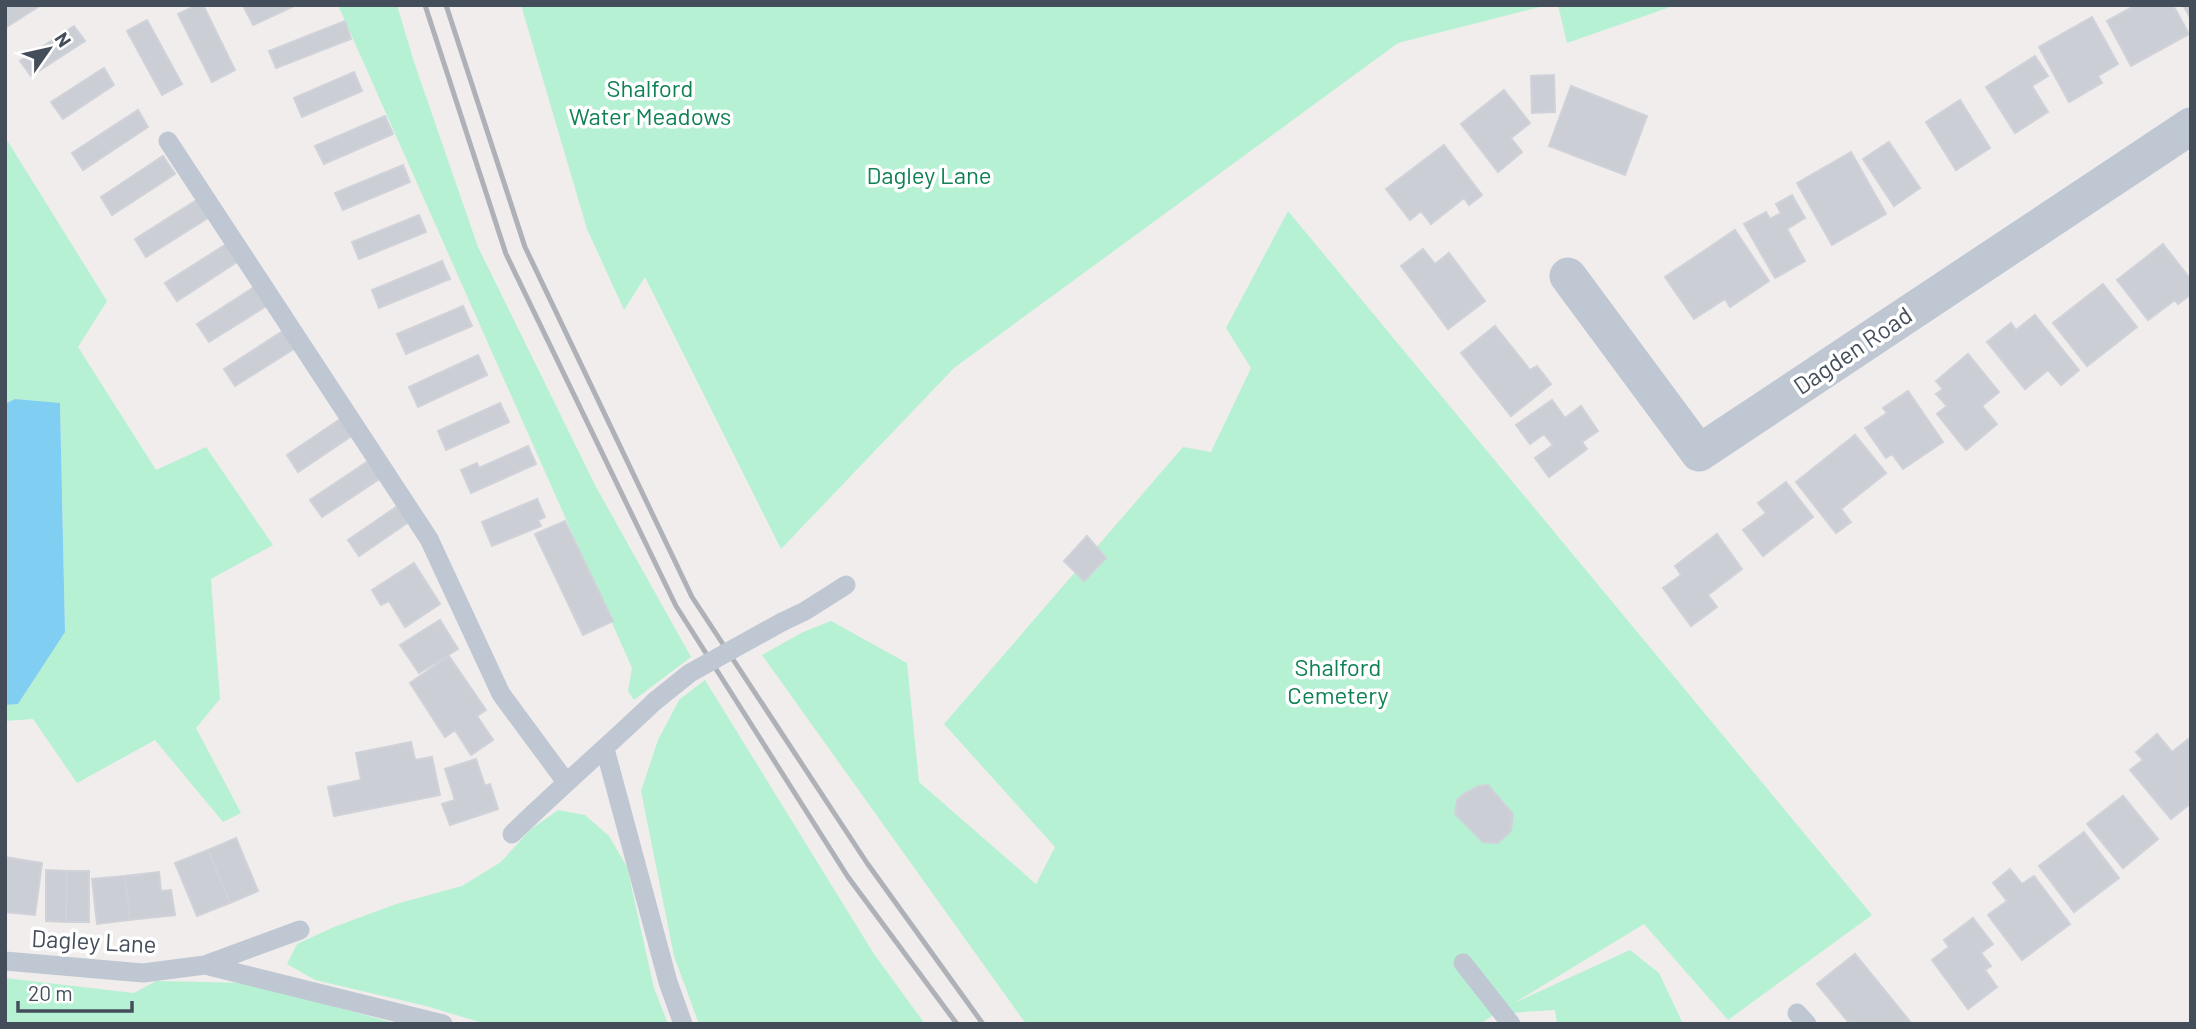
<svg xmlns="http://www.w3.org/2000/svg" width="2196" height="1029" viewBox="0 0 2196 1029" font-family="Barlow,sans-serif">
<rect width="100%" height="100%" fill="#f0edec"/>
<!-- green -->
<path fill="#b7f1d3" d="M338 5H397L414 62 478 247 595 485 691 657 634 700 628 691 632 668Z
M521 5H1548L1398 43 954 368 781 549 645 277 624 310 587 229Z
M1558 5H1676L1567 43Z
M5 137 107 301 78 347 156 470 206 447 273 545 211 579 220 699 196 728 241 813 223 822 155 740 77 783 33 719 5 721V705L18 704 65 631 60 404 15 399 5 404Z
M1288 211 1872 915 1728 1020 1644 924 1514 1003 1630 950 1659 973 1683 1024H1557L1555 1010 1509 1013 1506 1007 1480 1024H1026L762 655 803 632 831 621 907 663 919 782 1036 884 1055 847 944 724 1183 447 1211 452 1251 368 1226 328Z
M705 680 874 954 925 1024H699L674 956 641 791 658 740 679 700Z
M558 810 585 815 609 836 627 867 654 988 668 1024H486L426 1006 315 980 287 964 297 944 334 927 396 904 462 886 501 862 530 830Z
M5 978 134 993 156 981 249 983 398 1024H5Z"/>
<!-- water -->
<path fill="#80cef1" d="M15 399 60 403 65 632 18 704 5 705V404Z"/>
<!-- building -->
<path fill="#cbced5" stroke="#d0d2d9" stroke-width="2" d="M5 5H41L5 28Z
M197 5H203L235 70 212 82 178 14Z
M247 5H296L253 25 244 7Z
M2136 5H2173L2189 34 2131 66 2107 21Z
M2183 5H2191V19Z
M2092 17 2118 64 2098 76 2102 83 2069 102 2039 47Z
M147 20 182 84 162 95 127 31Z
M345 21 351 39 276 68 269 51Z
M74 26 85 41 31 76 20 61Z
M2035 56 2048 76 2032 86 2048 112 2015 133 1986 87Z
M104 68 114 85 63 119 51 102Z
M354 72 362 91 302 117 294 98Z
M1554 75 1555 112 1532 113 1531 76Z
M1571 86 1647 116 1625 175 1549 146Z
M1504 90 1530 123 1511 138 1522 152 1498 172 1461 124Z
M1960 100 1990 148 1956 170 1926 122Z
M138 110 148 127 83 170 72 153Z
M385 116 393 134 324 164 315 146Z
M1889 142 1920 188 1894 206 1863 159Z
M1444 145 1482 195 1469 205 1464 198 1431 224 1421 211 1410 220 1386 189Z
M1851 152 1886 214 1832 245 1797 183Z
M163 156 175 174 112 215 101 197Z
M403 165 410 182 343 210 335 193Z
M1792 195 1805 218 1787 229 1805 261 1775 278 1744 224 1766 212 1770 219 1781 213 1776 204Z
M200 198 211 216 146 257 135 239Z
M419 215 426 232 359 259 352 242Z
M1735 230 1769 281 1730 307 1725 299 1694 319 1665 277Z
M228 243 240 260 177 301 165 283Z
M2163 244 2191 280V294L2178 304 2175 300 2148 320 2117 280Z
M1423 249 1435 264 1449 253 1485 301 1448 329 1401 266Z
M442 261 450 279 379 308 372 290Z
M2103 284 2137 327 2087 366 2053 323Z
M256 286 268 305 209 342 197 324Z
M463 306 472 326 406 354 397 334Z
M2035 315 2079 370 2061 385 2048 370 2025 389 1987 342 2011 323 2016 330Z
M1495 326 1530 370 1537 366 1551 384 1511 416 1461 353Z
M286 329 297 347 235 386 224 369Z
M1968 354 1999 392 1982 406 1997 424 1966 450 1937 414 1947 406 1936 394 1943 389 1936 381Z
M478 355 487 375 418 407 409 387Z
M1908 391 1943 442 1903 469 1892 454 1886 458 1865 428 1887 413 1883 408Z
M1552 400 1565 418 1581 406 1598 431 1582 442 1587 449 1549 477 1535 458 1553 445 1544 434 1530 444 1516 425Z
M500 403 509 422 446 450 438 431Z
M345 416 356 433 298 472 287 455Z
M1855 435 1886 473 1841 509 1851 522 1836 533 1796 482Z
M528 446 536 464 471 493 461 470 477 463 479 468Z
M373 458 384 476 322 517 310 500Z
M1786 482 1813 517 1763 556 1743 530 1766 513 1758 503Z
M537 499 545 517 538 520 541 526 492 546 482 522Z
M402 503 413 519 359 556 348 540Z
M565 521 613 621 583 635 535 534Z
M1717 534 1742 569 1708 595 1717 607 1691 626 1663 588 1681 575 1675 566Z
M1087 536 1106 558 1084 581 1064 561Z
M414 563 440 604 405 627 389 601 381 605 372 590Z
M440 620 458 649 419 673 400 645Z
M449 656 486 710 477 716 493 740 471 755 455 730 445 737 410 683Z
M2157 734 2172 752 2191 737V803L2171 819 2130 770 2143 760 2136 752Z
M411 742 415 760 432 757 440 795 334 816 328 787 361 780 356 753Z
M476 759 485 786 490 784 498 809 450 825 442 804 455 800 445 769Z
M1488 785 1513 814 1511 831 1498 843 1483 842 1455 814 1457 800 1465 793 1479 786Z
M2123 796 2158 839 2123 868 2087 824Z
M2084 832 2119 878 2074 912 2039 866Z
M236 838 258 891 230 903 208 850Z
M208 850 230 903 197 916 175 863Z
M5 857 42 863 35 915 5 912Z
M2010 869 2022 884 2034 876 2070 924 2022 960 1988 915 2007 901 1993 883Z
M46 870 67 871 66 922 46 921Z
M67 871H89V922H66Z
M159 872 161 891 171 890 175 915 130 920 125 876Z
M125 876 130 920 97 924 92 879Z
M1973 918 1993 944 1981 953 1991 966 1985 970 1997 987 1968 1009 1932 960 1949 947 1944 940Z
M1855 954 1912 1024H1850L1817 984Z"/>
<g fill="none" stroke-linecap="round" stroke-linejoin="round">
<!-- lane -->
<path stroke="#bfc7d3" stroke-width="19" d="M168 141 429 539 501 694 566 782
M782 622 805 611 846 585
M605 749 668 982 683 1024
M512 834C559 788 608 746 655 701
M5 961 143 973 205 965 300 930
M1463 963 1511 1024
M205 965 443 1024
M1797 1013 1807 1024"/>
<!-- street -->
<path stroke="#bfc7d3" stroke-width="37" d="M1568 276 1699 453 2191 126"/>
<!-- rail -->
<path stroke="#aeb1b8" stroke-width="5" d="M425 5 506 254 676 606 848 877 957 1024
M446 5 525 247 692 597 867 863 983 1024"/>
<!-- lane-bridge -->
<path stroke="#bfc7d3" stroke-width="19" d="M655 701 690 673 782 622"/>
</g>
<g text-anchor="middle" stroke-width="7" stroke-linejoin="round" paint-order="stroke">
<!-- park labels -->
<g font-size="24" fill="#108154" stroke="#fff">
<text x="650" y="97">Shalford<tspan x="650" dy="28">Water Meadows</tspan></text>
<text x="929" y="184">Dagley Lane</text>
<text x="1338" y="676">Shalford<tspan x="1338" dy="28">Cemetery</tspan></text>
</g>
<!-- street labels -->
<g font-size="24" fill="#444e5b" stroke="#fff">
<text transform="translate(1853 351) rotate(-34)" y="8">Dagden Road</text>
<text transform="translate(94 942) rotate(3)" y="8">Dagley Lane</text>
</g>
</g>
<!-- border -->
<rect width="2196" height="1029" fill="none" stroke="#444e5b" stroke-width="14"/>
<!-- north arrow -->
<g transform="translate(49 49) rotate(56)" stroke="#ffffff" stroke-width="5" paint-order="stroke">
<path d="M0-5L12 26L0 18L-12 26Z" fill="#444e5b"/>
<text y="-10" font-size="19" font-weight="bold" text-anchor="middle" fill="#444e5b">N</text>
</g>
<!-- scale -->
<path d="M18 1001v10h114v-10" fill="none" stroke="#444e5b" stroke-width="3.5"/>
<text x="28" y="1001" font-size="21" fill="#444e5b" stroke="#ffffff" stroke-width="5" paint-order="stroke">20 m</text>
</svg>
